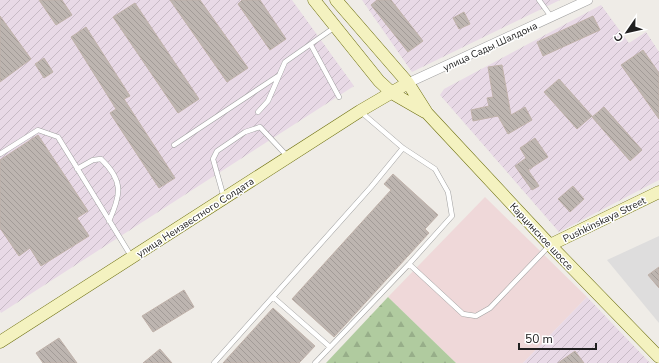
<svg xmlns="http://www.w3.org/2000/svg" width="659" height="363" viewBox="0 0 659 363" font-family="'Nunito Sans',sans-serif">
<defs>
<pattern id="industrial-furrows" width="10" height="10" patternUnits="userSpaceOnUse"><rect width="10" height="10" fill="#e8d9e6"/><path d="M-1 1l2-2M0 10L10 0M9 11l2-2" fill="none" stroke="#c7bac5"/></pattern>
<pattern id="forest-firs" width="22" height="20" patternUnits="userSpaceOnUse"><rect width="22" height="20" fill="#b0cb9f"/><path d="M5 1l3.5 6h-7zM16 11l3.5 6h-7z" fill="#97ae89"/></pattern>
<pattern id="building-back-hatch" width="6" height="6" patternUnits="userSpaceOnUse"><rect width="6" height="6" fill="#bdb5b0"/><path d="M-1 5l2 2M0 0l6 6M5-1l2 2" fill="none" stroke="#a29b97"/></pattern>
</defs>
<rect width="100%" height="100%" fill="#efece7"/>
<!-- residential -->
<path fill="#dedddd" d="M659 236V323L607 260Z"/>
<!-- commercial -->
<path fill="#efd8d9" d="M485 197 587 297 523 363H456L388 297Z"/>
<!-- industrial -->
<path fill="url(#industrial-furrows)" d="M0 0H292L354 86 1 313 0 311Z
M362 0H560L412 72Z
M601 5 629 43 646 32 659 52V180L559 232 440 95 444 89Z
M587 297 650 363H523Z"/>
<!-- forest -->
<path fill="url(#forest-firs)" d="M388 297 456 363H326Z"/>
<!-- building -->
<path fill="url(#building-back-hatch)" stroke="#c0b2aa" d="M39 0H62L72 15 56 25Z
M170 0H200L248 68 227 82Z
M242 0H260L286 39 270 50 238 4Z
M377 0H391L423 41 408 52 371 5Z
M135 3 199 99 178 113 113 17Z
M464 12 470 24 459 29 453 18Z
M0 16 31 59 0 82Z
M593 16 600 30 543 56 537 42Z
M86 27 130 96 124 99 175 178 159 188 110 113 116 109 71 37Z
M643 50 659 73V119L621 65Z
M44 58 53 72 44 78 35 64Z
M502 65 511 115 525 107 532 120 508 134 498 116 473 121 471 110 489 106 487 98 493 97 488 67Z
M559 79 592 116 577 129 544 92Z
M604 107 642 150 630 161 592 117Z
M38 135 88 211 77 218 89 236 41 266 30 248 19 256 0 228V160Z
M535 138 548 157 528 170 539 186 532 190 515 166 526 158 520 148Z
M393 174 438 215 425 229 429 233 334 337 292 299 391 190 384 184Z
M573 186 584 199 570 212 558 199Z
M659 267V288L648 275Z
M184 290 194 307 153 332 142 316Z
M273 308 315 346 299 363H223Z
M59 338 77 363H43L36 353Z
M160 349 172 363H143Z
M575 351 584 363H558Z"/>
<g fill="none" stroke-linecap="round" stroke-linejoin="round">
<!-- lane casing -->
<g stroke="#a1a1a1" stroke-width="5.5">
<path id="lane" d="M539 0 552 18
M311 45 339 97
M258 112 268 101 285 62 335 27
M174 145 278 76
M0 154 38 130 58 137 131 256
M77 169 93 160 101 159C124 181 121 195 109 221
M224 198 213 159 217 151 245 132 260 127 288 157
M409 264 463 314 476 316 490 308 549 246
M273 297 330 347
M214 363 371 187 403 148
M315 363 409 264 452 216 448 192 435 169 403 148 361 112"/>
</g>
<!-- street casing -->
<g stroke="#a1a1a1" stroke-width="10">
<path id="street" d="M408 83 588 0"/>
</g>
<!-- secondary casing -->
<g stroke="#6d6f0f" stroke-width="13">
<path id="secondary" d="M314 0 379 81 392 93 425 112
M336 0 408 83 427 113 550 245 659 357
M550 245 659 192
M0 342 360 111 408 83"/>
</g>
<!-- lane -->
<use href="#lane" stroke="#fff" stroke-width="4.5"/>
<!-- street -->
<use href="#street" stroke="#fff" stroke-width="9"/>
<!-- secondary -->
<use href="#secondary" stroke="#f4f2c0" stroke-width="12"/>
</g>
<g text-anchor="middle" stroke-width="3" stroke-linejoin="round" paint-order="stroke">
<!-- street labels -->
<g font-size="10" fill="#202020" stroke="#fff">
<text transform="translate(490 46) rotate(-25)" y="4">улица Сады Шалдона</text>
<text transform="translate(195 217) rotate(-33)" y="4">улица Неизвестного Солдата</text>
<text transform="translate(604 219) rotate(-26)" y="4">Pushkinskaya Street</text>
<text transform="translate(542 236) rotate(47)" y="4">Карцинское шоссе</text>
</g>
</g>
<!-- north arrow -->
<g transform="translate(627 32) rotate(236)" stroke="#ffffff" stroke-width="3" paint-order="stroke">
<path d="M0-3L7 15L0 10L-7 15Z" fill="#202020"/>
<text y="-6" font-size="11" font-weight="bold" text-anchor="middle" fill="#202020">С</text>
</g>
<!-- scale -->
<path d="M519 343v6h77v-6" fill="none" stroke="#202020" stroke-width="2"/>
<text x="525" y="343" font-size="12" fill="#202020" stroke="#ffffff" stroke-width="3" paint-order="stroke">50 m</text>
</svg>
